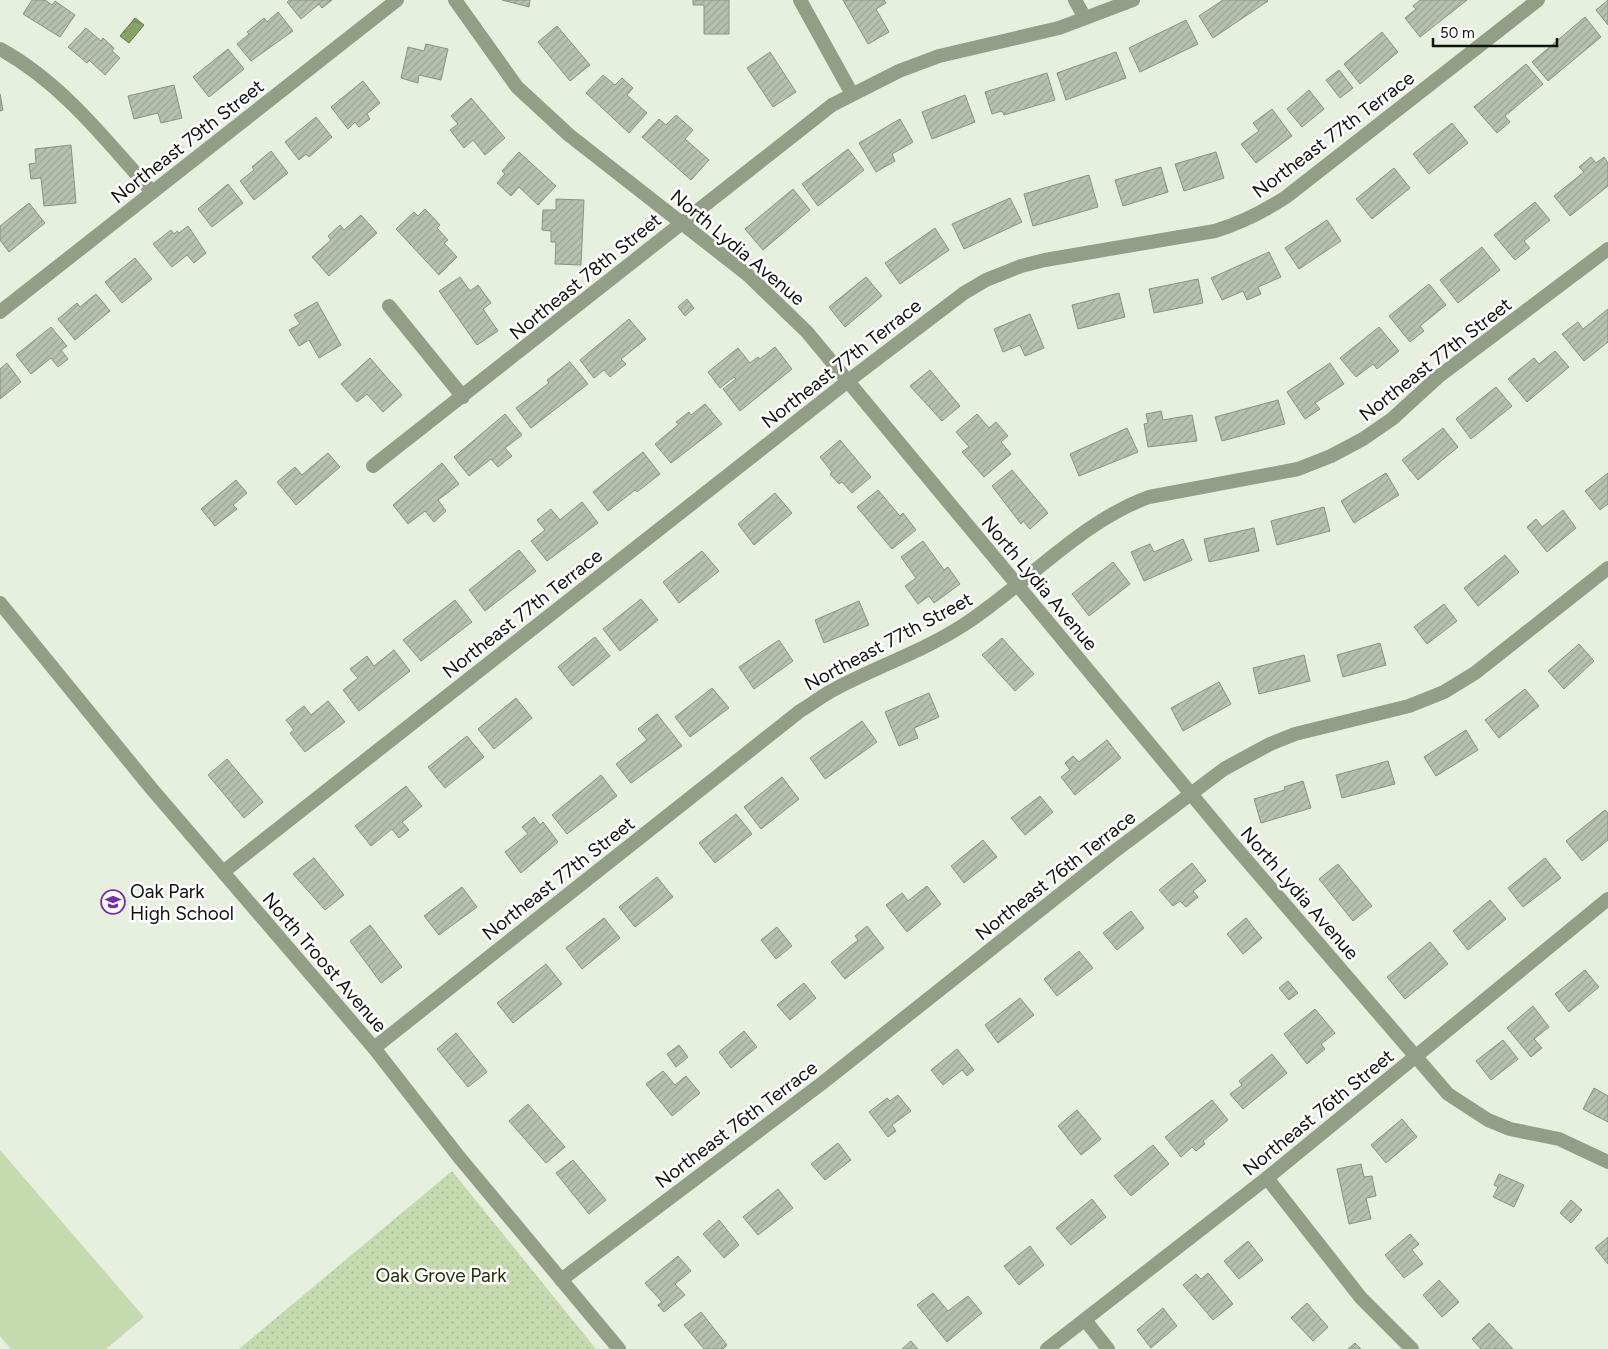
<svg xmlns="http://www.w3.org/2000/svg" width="1608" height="1349" viewBox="0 0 1608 1349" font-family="Figtree,sans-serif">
<defs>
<pattern id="park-dots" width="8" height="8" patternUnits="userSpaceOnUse" patternTransform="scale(1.25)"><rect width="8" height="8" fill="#c6dab0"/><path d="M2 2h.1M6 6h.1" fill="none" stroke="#a9ba96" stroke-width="1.8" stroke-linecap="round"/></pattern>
<pattern id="water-ripples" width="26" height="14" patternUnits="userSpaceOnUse" patternTransform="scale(1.25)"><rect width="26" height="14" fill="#88a268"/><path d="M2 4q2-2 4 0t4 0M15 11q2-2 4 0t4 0" fill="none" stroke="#6e8354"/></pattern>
<pattern id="building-hatch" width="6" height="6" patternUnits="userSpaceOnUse" patternTransform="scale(1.25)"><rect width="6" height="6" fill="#b8c0b0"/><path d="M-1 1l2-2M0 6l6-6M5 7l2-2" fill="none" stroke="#9da496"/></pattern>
</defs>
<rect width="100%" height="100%" fill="#e7efdf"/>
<!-- park -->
<path fill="url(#park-dots)" d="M452 1171 596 1349H239Z"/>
<!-- pitch -->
<path fill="#c6dab0" d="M0 1150 144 1317 106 1349H11L0 1336Z"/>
<!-- water -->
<path fill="url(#water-ripples)" stroke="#64774d" d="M135 18 144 25 129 43 120 36Z"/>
<!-- building -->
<path fill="url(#building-hatch)" stroke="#8b9283" d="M32 0H45L52 5 55 1 75 15 60 37 23 14Z
M290 0H332L322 8 319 4 301 19 287 2Z
M502 0H530L529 7Z
M693 0H729V34H704V5H693Z
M843 0H884L886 3 876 9 889 32 868 44Z
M1223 0H1267L1268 1 1213 38 1199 16Z
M1420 0H1467L1420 37 1405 18 1416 9 1413 6Z
M1608 0V25L1596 10Z
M278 12 293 31 251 61 237 44 249 34 247 32 264 18 267 22Z
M1585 17 1601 37 1548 81 1532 62Z
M1186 20 1198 44 1140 72 1129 48Z
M557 26 590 65 570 81 538 42Z
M86 28 101 41 103 38 114 48 112 51 120 58 105 75 89 60 87 63 68 47Z
M1382 32 1398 52 1360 84 1344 64Z
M426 44 448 49 441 80 419 75 418 83 401 78 408 47 424 51Z
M228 49 244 69 209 97 193 77Z
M770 52 796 92 773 107 747 68Z
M1116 52 1126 78 1066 100 1057 73Z
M1526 64 1543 84 1505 116 1510 122 1497 133 1474 107Z
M1339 70 1353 88 1340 98 1326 80Z
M1047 73 1055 100 1004 115 1002 111 992 114 985 92Z
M603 75 615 85 622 78 633 88 627 95 647 113 629 133 586 93Z
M363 81 380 103 367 114 370 119 359 127 355 122 348 129 331 107Z
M174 85 182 118 161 123 158 113 134 119 128 96Z
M1309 90 1324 109 1302 127 1287 109Z
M0 94 3 110 0 111Z
M965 95 975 122 932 139 922 112Z
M471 98 505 138 485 155 473 140 464 148 450 130 458 124 451 116Z
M1272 109 1292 136 1256 163 1241 144 1259 131 1253 123Z
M676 115 693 130 685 139 709 160 691 180 642 137 659 119 666 125Z
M316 117 332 137 309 157 306 154 299 160 285 142Z
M900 119 913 142 892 154 895 161 876 172 859 143Z
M1452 123 1468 143 1429 174 1413 154Z
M71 145 76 203 44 206 41 178 31 179 29 164 36 163 35 149Z
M848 149 864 170 818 206 802 184Z
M271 151 288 173 254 200 240 181 254 170 252 167Z
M519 152 556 186 538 205 519 187 511 196 497 183 505 174 502 171Z
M1216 152 1224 178 1184 191 1175 164Z
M1591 157 1596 163 1604 157 1608 163V186L1570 216 1554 196 1584 172 1579 167Z
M1161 167 1168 192 1123 206 1115 180Z
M1394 168 1410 188 1372 219 1356 199Z
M1089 175 1098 207 1033 226 1024 194Z
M228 184 243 203 212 227 198 209Z
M793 189 810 210 763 250 745 229Z
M1010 198 1022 222 964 249 952 224Z
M556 199 584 200 581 265 555 264 556 242H551V231L542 230 543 210H556Z
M1535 202 1550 220 1524 241 1530 248 1515 260 1494 235Z
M29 203 45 223 9 252 0 240V226Z
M425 209 440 225 437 228 448 240 444 243 457 257 439 275 396 229 414 212 418 216Z
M361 215 377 233 329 276 312 257 331 240 328 236 340 225 344 230Z
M1327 220 1341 241 1299 269 1285 248Z
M188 226 206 253 194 263 187 255 172 267 153 244 171 230 174 234 177 231 179 233Z
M935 228 949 250 900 284 885 263Z
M1482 247 1500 270 1458 303 1440 280Z
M1269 252 1281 277 1258 287 1261 294 1247 300 1243 291 1222 300 1211 278Z
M135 258 152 279 122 303 105 282Z
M460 277 470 291 478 285 491 303 483 309 498 331 477 345 439 291Z
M866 277 882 296 845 327 829 307Z
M1198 279 1203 303 1154 313 1149 289Z
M1429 284 1446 305 1420 326 1424 331 1410 342 1389 316Z
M1119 293 1125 317 1078 329 1072 305Z
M96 294 110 311 75 340 58 319 77 303 80 307Z
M687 299 694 308 685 316 678 307Z
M317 302 341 345 319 358 309 340 299 346 289 330 300 324 294 315Z
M1608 309V342L1584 361 1562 334 1578 322 1583 329Z
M1030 314 1044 348 1025 356 1020 345 1003 352 994 329Z
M629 319 646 339 621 359 626 364 610 377 604 370 594 378 580 360Z
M51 327 67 346 61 350 68 359 58 367 51 358 31 374 16 355Z
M1379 327 1399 351 1377 369 1373 364 1356 377 1340 358Z
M775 347 792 369 740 411 723 389 736 379 734 377 720 388 708 372 738 348 750 363 758 357 760 359Z
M1555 351 1569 367 1527 402 1508 379 1534 358 1539 364Z
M370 358 402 395 383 412 367 394 357 402 341 384Z
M570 362 588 384 531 428 516 408 549 383 547 380Z
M7 363 21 382 0 399V369Z
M1330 363 1344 384 1315 403 1320 409 1305 419 1287 392Z
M930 370 960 406 942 421 910 386Z
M1496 387 1512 406 1471 439 1456 419Z
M1278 400 1285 424 1222 441 1215 417Z
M705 404 722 424 671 463 655 444 679 424 676 422 689 412 691 415Z
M1161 411 1163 420 1192 415 1197 441 1148 447 1144 424 1148 423 1146 414Z
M505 414 522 435 505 448 512 456 498 467 491 459 469 476 454 457Z
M977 414 989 428 996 422 1008 436 1001 442 1011 454 984 477 962 452 969 447 956 432Z
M1127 428 1138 452 1079 476 1070 454Z
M1443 428 1458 447 1418 480 1402 460Z
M840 440 871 477 852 493 842 482 839 484 830 474 832 472 820 457Z
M643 452 660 474 637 492 635 490 608 511 593 492Z
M328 453 340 467 296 505 277 482 295 467 302 475Z
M442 463 459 484 438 500 446 511 434 522 425 511 408 524 393 505Z
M1012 470 1048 513 1030 529 1023 521 1021 524 992 486Z
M1386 473 1399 495 1354 523 1341 501Z
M1608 473V504L1600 510 1585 491Z
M236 480 247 493 233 505 237 509 215 526 201 509Z
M878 490 900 516 903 513 916 530 892 549 857 507Z
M775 493 792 513 754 545 738 524Z
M582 502 598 523 547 561 531 541 545 530 537 520 551 509 560 520Z
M1324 507 1330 531 1277 545 1271 521Z
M1563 510 1576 528 1547 552 1527 527 1536 519 1542 527Z
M1254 528 1259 551 1209 562 1204 539Z
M1183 539 1192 560 1144 581 1131 552 1150 544 1154 552Z
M923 541 944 570 948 567 960 584 934 603 929 596 918 604 905 586 916 578 901 557Z
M519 550 536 571 485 611 469 590Z
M702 551 719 571 679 603 663 582Z
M1505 555 1519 572 1478 606 1464 588Z
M1113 562 1130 584 1089 616 1072 594Z
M641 599 658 620 620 651 603 629Z
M455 600 472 622 421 661 403 640Z
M859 601 869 625 824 643 815 620Z
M1444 604 1457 621 1427 644 1414 627Z
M595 637 610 656 573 686 558 667Z
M1002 638 1034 674 1015 691 982 655Z
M779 640 793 661 754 689 739 667Z
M1380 643 1386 665 1343 677 1337 655Z
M1579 644 1594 661 1564 689 1548 671Z
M394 650 410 671 359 711 343 690 358 678 350 669 367 656 374 666Z
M1304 655 1310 681 1259 694 1253 668Z
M1219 682 1231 704 1183 731 1171 708Z
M712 688 729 708 690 737 675 717Z
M1525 689 1539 706 1499 738 1485 720Z
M929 693 939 717 914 728 918 738 899 746 885 712Z
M516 698 532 718 494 749 478 729Z
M328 701 345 722 305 752 290 733 294 730 286 720 304 706 311 715Z
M657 714 682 746 631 783 616 764 647 740 638 729Z
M862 721 877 742 825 779 810 758Z
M1466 730 1478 750 1436 776 1424 757Z
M467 736 484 757 445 788 428 767Z
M1107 740 1121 758 1075 795 1061 777 1070 770 1065 763 1073 756 1079 762Z
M227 759 263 802 244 818 208 775Z
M1388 761 1395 784 1342 798 1336 775Z
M601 775 617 796 567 834 552 815Z
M782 777 799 799 761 829 744 807Z
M1303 781 1311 808 1261 823 1254 799 1285 790 1284 787Z
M406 786 422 806 402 822 409 830 399 838 392 829 371 846 355 826Z
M1040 796 1053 812 1025 835 1011 818Z
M1605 810 1608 813V840L1582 861 1566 841Z
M736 814 752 834 715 863 699 843Z
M534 817 540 825 543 822 558 842 521 873 505 852 528 834 522 827Z
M983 840 997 857 964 883 951 866Z
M314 858 344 895 325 910 293 874Z
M1545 858 1561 878 1523 907 1508 888Z
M1192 863 1206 881 1193 891 1198 897 1186 907 1180 901 1173 906 1159 890Z
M1338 864 1372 906 1353 921 1319 879Z
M657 877 673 897 635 927 619 907Z
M927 886 941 904 907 932 886 905 902 893 908 901Z
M462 887 477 907 439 935 424 916Z
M1490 900 1506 919 1468 950 1453 931Z
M1131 911 1144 928 1117 950 1103 933Z
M604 918 620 938 582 969 566 948Z
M1246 918 1262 938 1243 954 1227 934Z
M370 925 402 967 381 983 350 941Z
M867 926 884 948 845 979 831 962 858 940 855 936Z
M777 927 792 946 776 959 761 940Z
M1430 942 1448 964 1405 999 1387 977Z
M1079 951 1093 968 1057 996 1044 979Z
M546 964 562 984 513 1023 497 1003Z
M1585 970 1599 987 1569 1012 1555 994Z
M1288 981 1298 993 1289 1000 1279 988Z
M804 983 816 998 790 1020 777 1005Z
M1020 998 1034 1015 998 1043 985 1025Z
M1533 1006 1549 1027 1534 1039 1542 1048 1531 1057 1507 1028Z
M1315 1009 1335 1033 1321 1044 1325 1049 1307 1064 1284 1034Z
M744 1031 757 1047 731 1068 719 1052Z
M456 1033 487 1072 468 1087 437 1049Z
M1503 1040 1518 1059 1491 1080 1476 1061Z
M679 1045 688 1057 676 1067 667 1054Z
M957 1049 974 1070 967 1076 962 1070 943 1085 931 1070Z
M1272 1054 1287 1073 1243 1109 1230 1094 1242 1085 1239 1081Z
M663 1071 675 1085 686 1076 700 1093 672 1116 646 1084Z
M1594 1088 1608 1096V1122L1583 1109Z
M898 1095 911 1111 892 1125 896 1131 888 1137 869 1112 887 1098 890 1101Z
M1212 1100 1228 1120 1203 1141 1205 1144 1196 1151 1192 1147 1181 1157 1165 1137Z
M528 1104 565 1147 546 1163 509 1121Z
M1077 1110 1101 1139 1081 1155 1058 1126Z
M1402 1119 1417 1137 1386 1163 1371 1145Z
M838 1143 851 1160 825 1180 811 1164Z
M1153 1145 1169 1164 1131 1196 1114 1176Z
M573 1160 606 1200 589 1214 556 1173Z
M1361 1164 1364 1177 1372 1176 1376 1196 1366 1198 1371 1219 1349 1224 1337 1169Z
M1499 1174 1524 1185 1514 1207 1493 1197 1498 1187 1494 1185Z
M778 1189 793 1208 758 1235 743 1217Z
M1092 1199 1106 1217 1071 1245 1056 1228Z
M1571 1200 1582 1210 1571 1223 1560 1213Z
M719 1220 739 1245 724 1258 703 1234Z
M1410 1234 1419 1244 1412 1250 1423 1264 1404 1278 1385 1255Z
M1608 1237V1264L1595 1248Z
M1248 1241 1263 1260 1239 1279 1224 1261Z
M1030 1246 1044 1265 1019 1285 1004 1266Z
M678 1256 691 1271 675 1284 685 1295 664 1312 658 1305 662 1302 645 1283Z
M1208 1273 1233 1304 1213 1320 1183 1285 1196 1274 1201 1279Z
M1439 1280 1459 1302 1442 1317 1423 1295Z
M933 1293 948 1311 968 1296 982 1313 947 1342 917 1305Z
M1307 1303 1328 1327 1313 1341 1291 1318Z
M1163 1308 1177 1326 1151 1348 1137 1330Z
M701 1312 727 1345 723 1349H704L684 1325Z
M1489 1323 1513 1349H1481L1472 1339Z
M911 1341 918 1349H902Z
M1355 1343 1361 1349H1348Z"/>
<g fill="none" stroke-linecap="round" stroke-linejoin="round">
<!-- minor -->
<path stroke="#929e85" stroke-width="14" d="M455 0 517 87 569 135 748 275 807 332 1231 842 1448 1094 1488 1120 1510 1129 1559 1139 1608 1162
M800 0 852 94
M1075 0 1085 18
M0 49C62 83 106 140 152 192
M389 306 463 397
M0 312 397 0
M373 466 832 105 899 71 939 56 1059 28 1133 0
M223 872 848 381 964 293 986 280 1021 266 1045 260 1215 231C1241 223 1263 212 1286 197L1538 0
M374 1048 800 711C812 704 823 695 835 689 878 666 924 651 965 624 1025 585 1083 520 1149 497L1298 469 1331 456 1363 439 1392 419 1438 377 1608 249
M1267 1178 1361 1298 1412 1349
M561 1280 821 1084 1111 854 1224 769 1270 744 1295 734 1409 706 1444 692 1475 673 1608 568
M1085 1320 1108 1349"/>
<!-- tertiary -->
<path stroke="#929e85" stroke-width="14" d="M0 603 151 788 374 1048 459 1157 619 1349
M1047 1349 1267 1178 1608 899"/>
</g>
<!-- icons -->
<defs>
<g id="school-ring" transform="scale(1.25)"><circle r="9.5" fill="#fff" stroke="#742fa3" stroke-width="1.5"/><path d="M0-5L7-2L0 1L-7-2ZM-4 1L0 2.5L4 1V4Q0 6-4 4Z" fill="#742fa3"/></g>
</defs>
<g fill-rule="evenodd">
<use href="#school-ring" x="113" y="902"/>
</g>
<g text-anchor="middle" stroke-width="5" stroke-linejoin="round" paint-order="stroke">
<!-- street labels -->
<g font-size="19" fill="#0f120d" stroke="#fff">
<text transform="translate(1333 134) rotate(-37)" y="7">Northeast 77th Terrace</text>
<text transform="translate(187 141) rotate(-38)" y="7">Northeast 79th Street</text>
<text transform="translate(738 247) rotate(40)" y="7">North Lydia Avenue</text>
<text transform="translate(585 276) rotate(-39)" y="7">Northeast 78th Street</text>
<text transform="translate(1435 359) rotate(-38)" y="7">Northeast 77th Street</text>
<text transform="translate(841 363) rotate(-38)" y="7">Northeast 77th Terrace</text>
<text transform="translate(1040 583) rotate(50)" y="7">North Lydia Avenue</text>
<text transform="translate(522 613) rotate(-38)" y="7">Northeast 77th Terrace</text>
<text transform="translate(888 641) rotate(-28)" y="7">Northeast 77th Street</text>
<text transform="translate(1055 875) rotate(-38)" y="7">Northeast 76th Terrace</text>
<text transform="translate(558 878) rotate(-38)" y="7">Northeast 77th Street</text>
<text transform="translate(1300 893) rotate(49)" y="7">North Lydia Avenue</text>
<text transform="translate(325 962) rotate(49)" y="7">North Troost Avenue</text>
<text transform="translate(1318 1112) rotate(-39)" y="7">Northeast 76th Street</text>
<text transform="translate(736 1124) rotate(-37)" y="7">Northeast 76th Terrace</text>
</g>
<!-- poi labels -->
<g font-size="19" fill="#0f120d" stroke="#fff" text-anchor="start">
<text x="130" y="898">Oak Park<tspan x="130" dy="22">High School</tspan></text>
</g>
<!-- park labels -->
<g font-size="19" fill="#203104" stroke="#fff">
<text x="441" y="1282">Oak Grove Park</text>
</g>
</g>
<!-- scale -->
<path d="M1433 38v8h124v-8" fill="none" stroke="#0f120d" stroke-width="2.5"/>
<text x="1440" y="38" font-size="15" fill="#0f120d" stroke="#ffffff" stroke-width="4" paint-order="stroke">50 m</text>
</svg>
